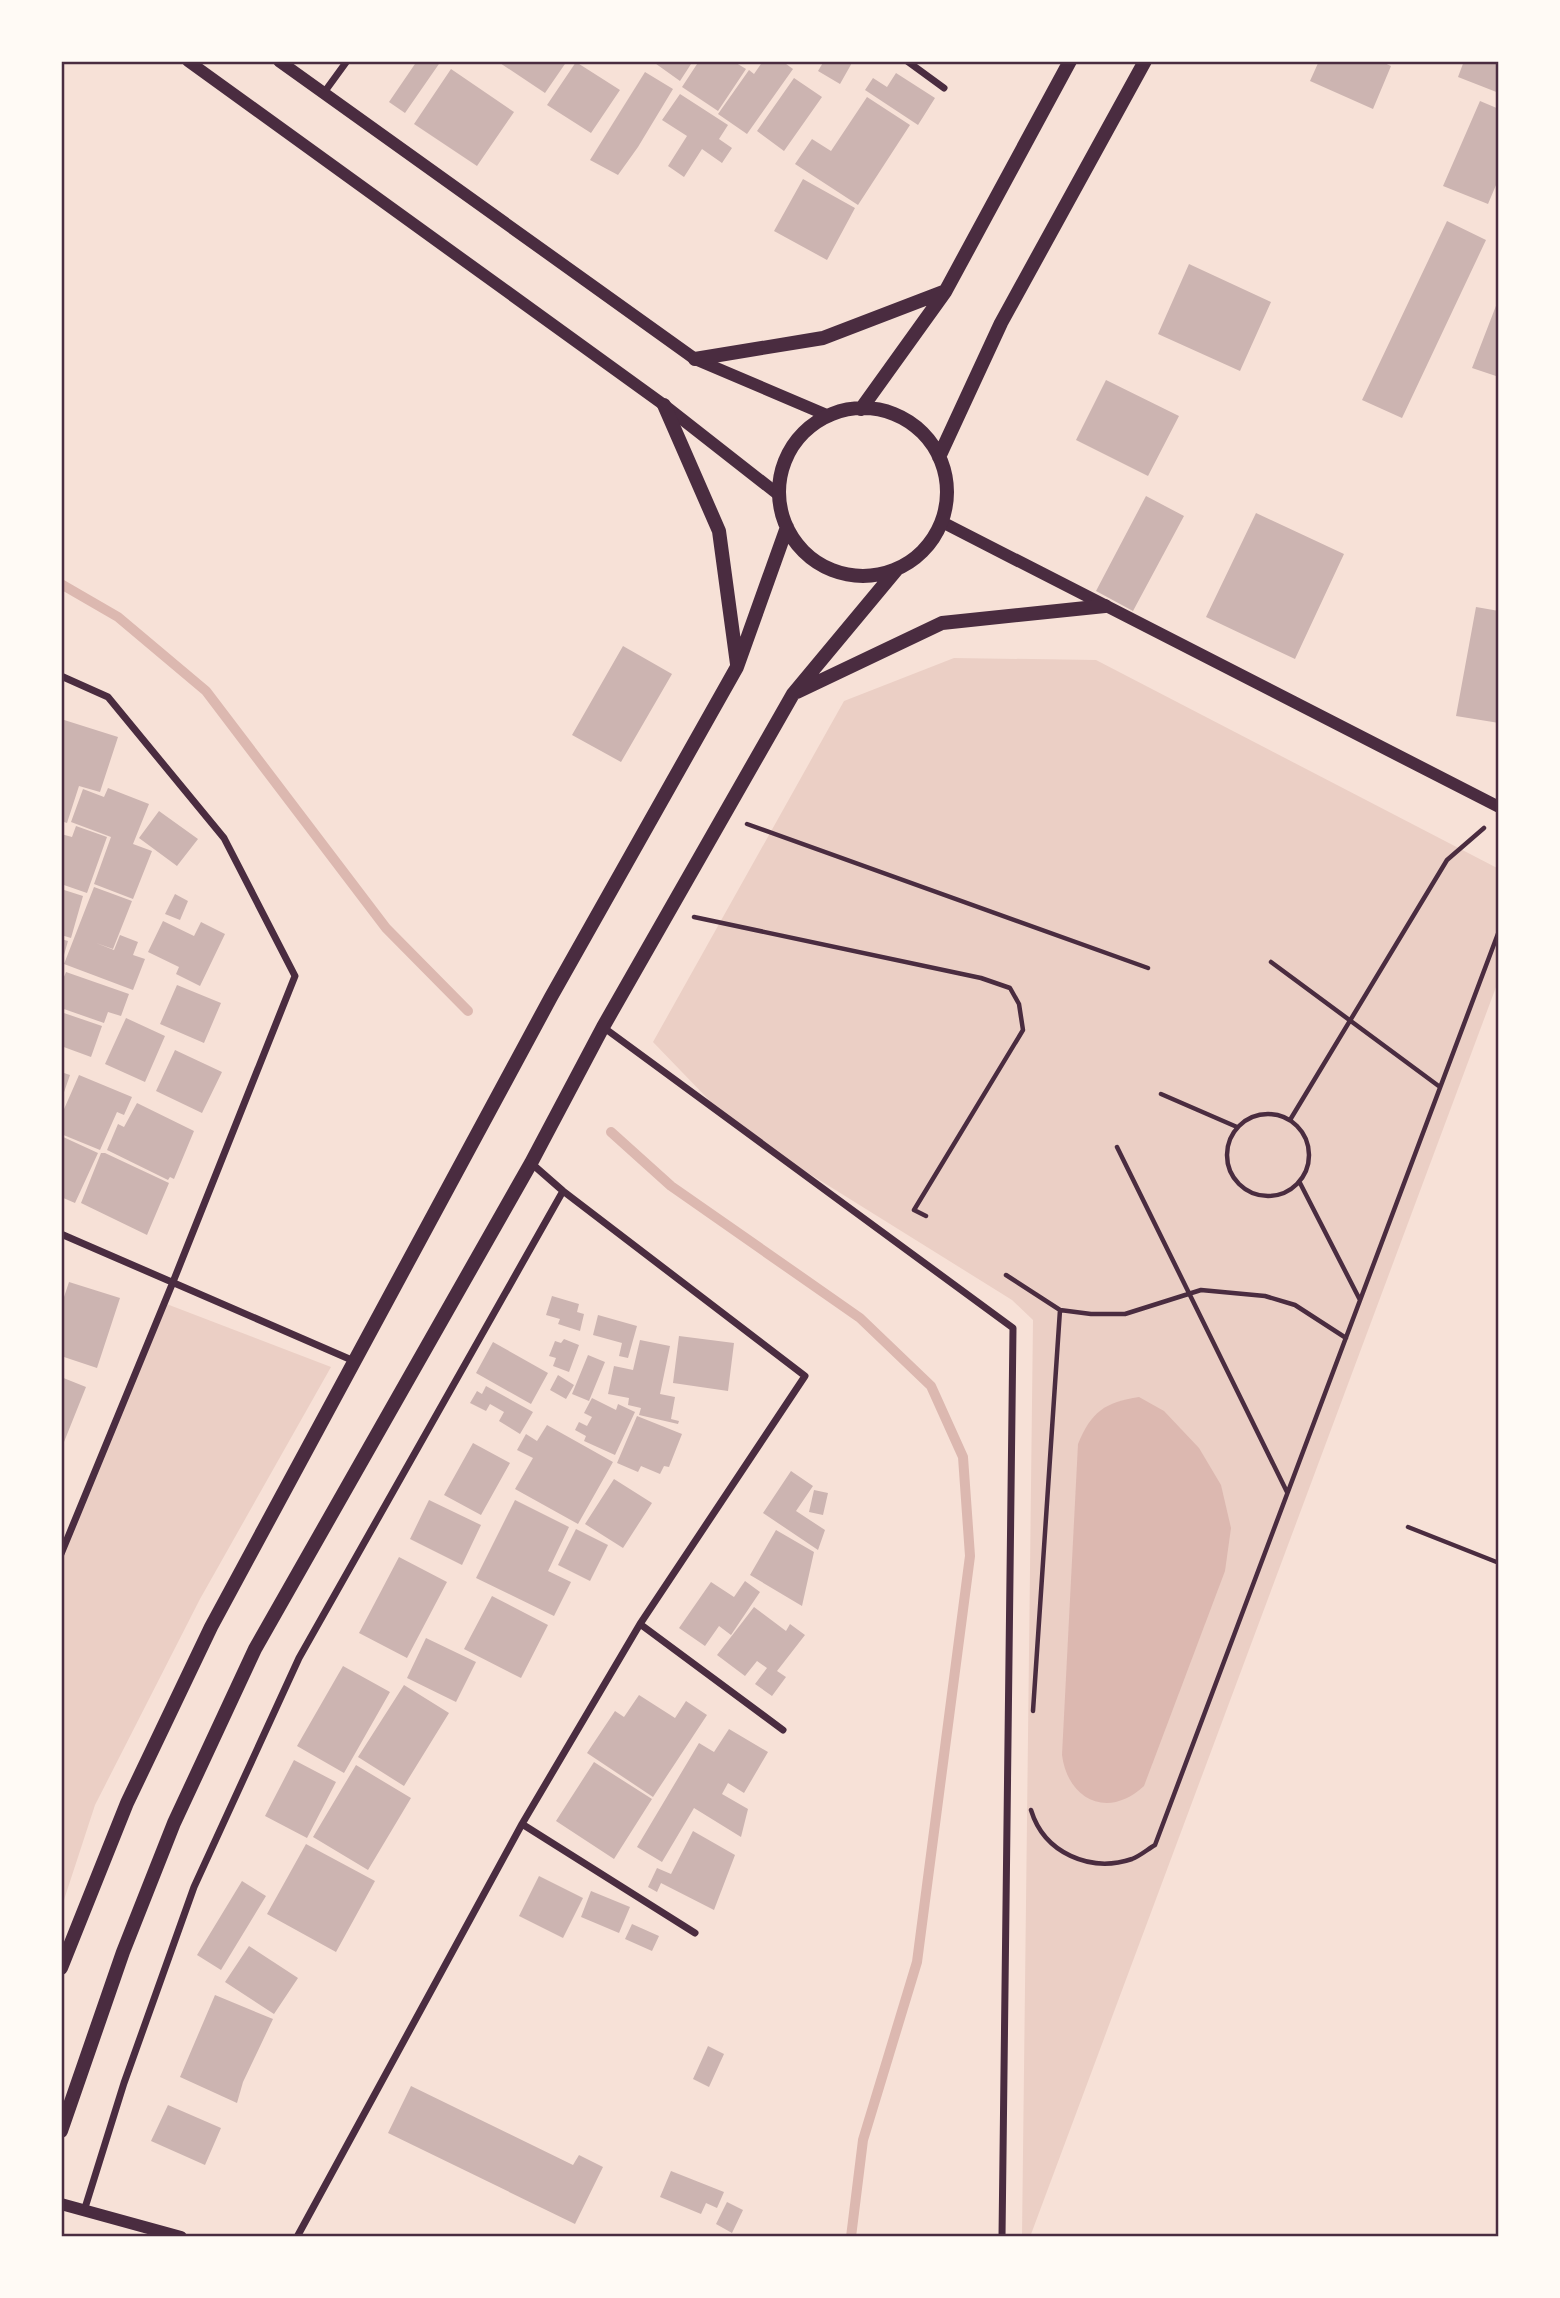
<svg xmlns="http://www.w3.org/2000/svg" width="1560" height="2298" viewBox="0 0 1560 2298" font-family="'Noto Sans',sans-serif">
<rect width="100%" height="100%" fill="#f7e1d7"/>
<!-- green -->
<path fill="#ebcfc5" d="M954 658 1096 660 1499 869V979L1030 2237H1022L1033 1320 1012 1300 736 1128 653 1042 844 701Z
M164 1303 331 1367 200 1599 95 1805 61 1909V1554Z"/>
<!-- water -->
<path fill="#dcb8b0" d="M1139 1397 1164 1411 1199 1448 1221 1485 1231 1528 1225 1571 1144 1786C1109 1819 1068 1801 1062 1755L1078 1444C1091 1412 1105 1402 1139 1397Z"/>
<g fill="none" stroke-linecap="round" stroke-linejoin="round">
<!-- stream -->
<path stroke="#dcb8b0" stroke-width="10" d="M61 584 118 617 206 691 386 928 468 1011
M611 1132 671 1186 860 1318 931 1386 963 1457 970 1556 917 1962 863 2140 851 2237"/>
</g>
<!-- building -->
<path fill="#ccb4b1" d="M417 61H441L405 113 389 102Z
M497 61H567L545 93Z
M652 61H693L680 81Z
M699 61H733L746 69 718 111 682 87Z
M763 61H782L793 69 747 134 718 114 749 70 754 74Z
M824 61H853L840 84 818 71Z
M1319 61H1380L1391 66 1373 109 1310 81Z
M1464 61H1499V93L1458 77Z
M576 62 620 90 591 133 547 105Z
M451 69 514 112 477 166 414 124Z
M645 72 673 89 638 147 618 175 590 160Z
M896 73 935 98 918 125 865 90 873 78 887 87Z
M794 78 822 97 784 151 757 131Z
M680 94 728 125 719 139 732 148 722 163 702 149 684 177 668 166 687 136 662 120Z
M867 97 910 125 858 205 795 164 812 139 831 151Z
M1480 101 1499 109V178L1488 204 1443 186Z
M803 179 855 208 827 260 774 231Z
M1447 221 1486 240 1402 418 1362 400Z
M1189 264 1271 302 1240 371 1158 334Z
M1499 298V377L1472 368Z
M1106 380 1179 416 1148 476 1076 440Z
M1146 496 1184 516 1133 611 1096 591Z
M1256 513 1344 554 1295 659 1206 617Z
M1476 607 1499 611V723L1456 716Z
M623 646 672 674 621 762 572 735Z
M61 719 118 737 100 792 79 786 67 823 61 821Z
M108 788 149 804 133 844 152 851 133 899 94 884 111 837 71 822 83 789 104 797Z
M159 811 198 839 177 866 139 838Z
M76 826 107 837 87 893 61 884V834L72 837Z
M94 887 132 901 113 949 96 943 114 950 120 935 138 942 133 955 145 959 133 990 64 964Z
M61 889 83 896 71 938 61 935Z
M175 894 188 901 180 920 165 914Z
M163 921 194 936 201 922 225 934 200 986 176 974 179 967 148 952Z
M61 939 68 941 62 962 61 961Z
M66 972 129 994 121 1016 108 1012 104 1023 61 1008V984Z
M177 985 221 1003 204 1043 160 1024Z
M61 1012 102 1026 91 1057 61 1046Z
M126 1018 165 1036 145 1082 105 1064Z
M175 1050 222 1072 202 1113 156 1091Z
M61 1072 70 1075 62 1098H61Z
M79 1075 132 1097 124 1115 117 1112 100 1150 61 1134V1116Z
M137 1103 194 1131 174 1179 170 1177 168 1180 107 1150 118 1124 124 1127Z
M61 1136 98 1153 75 1203 61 1197Z
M101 1153H105L169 1183 147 1235 81 1203Z
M69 1282 120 1298 97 1368 61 1356V1297H64Z
M552 1296 579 1304 577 1312 584 1314 580 1331 558 1324 560 1319 546 1315Z
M598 1315 637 1326 628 1358 619 1356 622 1343 593 1335Z
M679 1336 734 1343 728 1391 673 1383Z
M564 1339 579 1345 569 1372 553 1366 556 1358 549 1356 555 1341 561 1343Z
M640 1340 670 1346 660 1394 675 1397 671 1419 679 1421 678 1424 639 1415 641 1408 628 1405 629 1398 608 1394 614 1366 633 1370Z
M493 1342 548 1373 531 1404 476 1373Z
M588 1355 605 1362 589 1401 572 1394Z
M558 1375 574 1385 566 1399 550 1390Z
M61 1377 86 1387 64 1442 61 1441Z
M486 1386 533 1412 520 1434 499 1421 504 1412 490 1404 486 1411 470 1403 477 1391 482 1394Z
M592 1398 616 1410 618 1404 635 1412 615 1455 584 1441 586 1436 575 1430 579 1422 587 1426 592 1417 584 1413Z
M637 1416 682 1434 669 1467 664 1466 660 1474 641 1466 638 1472 617 1463Z
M547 1425 613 1462 578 1524 515 1489 533 1458 517 1450 526 1434 537 1441Z
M473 1443 510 1463 481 1515 444 1495Z
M791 1471 813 1486 796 1511 825 1530 818 1550 763 1513Z
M614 1479 652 1503 623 1548 585 1524Z
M814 1490 828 1493 823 1515 809 1512Z
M429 1500 481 1525 462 1565 410 1539Z
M515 1500 569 1527 548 1571 571 1582 554 1616 476 1578Z
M576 1529 608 1545 590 1581 558 1565Z
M776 1530 814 1552 802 1606 750 1575Z
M399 1557 447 1582 407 1658 359 1633Z
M745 1581 760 1592 731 1635 719 1626 705 1646 679 1628 711 1582 734 1597Z
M492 1596 548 1625 521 1678 464 1649Z
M754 1607 786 1631 790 1624 805 1635 777 1671 786 1677 772 1696 755 1684 767 1668 757 1661 745 1676 717 1655Z
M426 1638 476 1662 456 1702 407 1678Z
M343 1666 390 1692 344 1773 297 1746Z
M404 1685 449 1713 404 1786 358 1757Z
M639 1695 675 1718 686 1701 707 1715 653 1797 587 1753 615 1711 624 1717Z
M729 1729 768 1752 744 1793 728 1783 722 1794 748 1809 741 1837 694 1808 662 1862 637 1847 699 1743 714 1752Z
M294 1760 336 1782 307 1838 265 1816Z
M594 1762 652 1799 614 1859 556 1821Z
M356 1765 411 1798 368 1870 313 1837Z
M693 1831 735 1855 714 1910 661 1883 657 1892 648 1887 657 1868 671 1874Z
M306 1844 375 1881 336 1952 267 1914Z
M539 1876 583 1898 563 1938 519 1916Z
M242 1881 266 1896 221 1970 197 1955Z
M591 1891 630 1907 619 1933 581 1917Z
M632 1924 659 1936 652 1951 625 1939Z
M249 1946 298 1978 274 2014 225 1982Z
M215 1995 273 2019 243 2082 237 2103 180 2077Z
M708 2046 724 2054 709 2087 693 2079Z
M411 2086 573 2165 579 2155 603 2167 575 2224 388 2133Z
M168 2105 221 2128 205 2165 151 2141Z
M671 2171 724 2192 717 2208 706 2203 701 2214 660 2197Z
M727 2202 743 2210 732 2233 716 2224Z"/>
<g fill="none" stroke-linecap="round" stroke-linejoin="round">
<!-- path -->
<path stroke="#4a2c40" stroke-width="4.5" d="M747 824 1148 968
M694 917 981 978 1010 988 1019 1004 1023 1030 914 1210 926 1216
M1271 962 1440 1087
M1161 1094 1237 1127
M1227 1155a41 41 0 1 1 82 0a41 41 0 1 1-82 0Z
M1290 1120 1447 860 1484 828
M1117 1147 1287 1492
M1300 1183 1360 1300
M1006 1275 1060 1310 1091 1314H1125L1201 1290 1265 1296 1295 1305 1346 1338
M1408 1527 1499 1563
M1033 1711 1060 1310
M1031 1810C1044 1853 1090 1873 1132 1859 1140 1856 1148 1849 1155 1845L1499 931"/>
<!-- minor -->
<path stroke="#4a2c40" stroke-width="7" d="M907 61 944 88
M323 94 347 61
M61 676 108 697 224 838 295 976 173 1282 61 1554
M603 1027 1013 1328 1002 2237
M61 1234 354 1361
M640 1624 783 1730
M522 1824 695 1933
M84 2211 124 2083 194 1887 299 1658 563 1191
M297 2237 522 1824 640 1624 805 1376 563 1191 531 1163"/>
<!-- tertiary -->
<path stroke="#4a2c40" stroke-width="12" d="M188 61 664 405 779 495
M279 61 695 359 829 416
M942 522 1499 807
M61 2204 181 2237"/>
<!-- secondary -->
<path stroke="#4a2c40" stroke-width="14" d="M695 359 823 338 943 292
M664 405 719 531 737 664
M779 492a84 84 0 1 1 168 0a84 84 0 1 1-168 0Z
M861 409 945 292 1070 61
M939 457 1001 323 1145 61
M797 692 942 623 1105 606
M61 1968 127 1803 211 1627 551 997 737 667 787 527
M61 2131 123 1952 174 1823 255 1649 531 1163 603 1027 793 694 897 569"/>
</g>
<!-- border -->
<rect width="1560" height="2298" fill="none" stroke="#fffaf5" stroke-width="126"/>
<rect x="63" y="63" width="1434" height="2172" fill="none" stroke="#4a2c40" stroke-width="2.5"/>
</svg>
